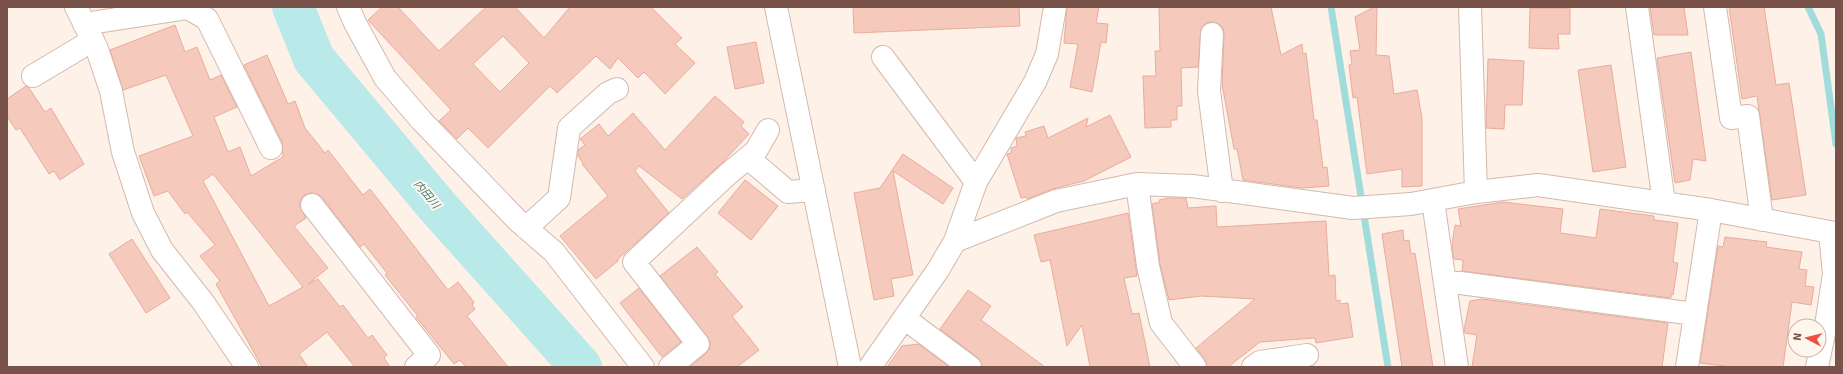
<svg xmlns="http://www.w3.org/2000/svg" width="1843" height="374" viewBox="0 0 1843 374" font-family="Signika,'Noto Sans JP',sans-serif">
<rect width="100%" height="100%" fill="#fef1e7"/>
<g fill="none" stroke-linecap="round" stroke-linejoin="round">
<!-- stream -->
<path stroke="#9fdcdb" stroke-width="7" d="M1331 7 1388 367
M1808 7 1821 34 1836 144"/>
<!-- river -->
<path stroke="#b9e9e8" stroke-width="42" d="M293 7 314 59 437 206 581 367"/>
</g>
<!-- building -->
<path fill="#f5c9bc" stroke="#e9ac9c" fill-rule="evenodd" d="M382 7H398L439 51 486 7H515L544 38 570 7H651L682 38 675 44 695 63 665 94 644 72 638 78 618 58 610 69 596 56 557 93 550 86 488 148 468 128 457 139 439 121 451 110 368 20ZM503 36 529 63 500 92 473 64Z
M853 7H1019L1020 26 854 33Z
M1067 7H1099L1096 23 1108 24 1106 43 1101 42 1092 92 1070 87 1078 44 1064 43Z
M1159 7H1271L1281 55 1302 44 1303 54 1306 53 1314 120H1317L1323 168 1327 167 1329 186 1302 188 1243 180 1237 149H1234L1222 84 1224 34 1223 28 1219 24 1213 22 1206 23 1201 28 1198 67 1181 68 1182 106H1177V120H1171V127L1145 128 1143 76H1156L1155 51H1160Z
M1374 7H1377L1376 55 1389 56 1394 94 1417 90 1422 118V186L1402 187V169L1367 174 1357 97 1353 98 1349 65 1352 64 1350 51 1360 50 1355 17Z
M1650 7H1684L1688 35H1654Z
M1729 7H1764L1776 85 1789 83 1806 195 1772 200 1757 96 1742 99Z
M1530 8H1570V34H1558L1559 49 1529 48Z
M175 25 185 52 197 47 210 80 221 75 237 107 214 117 228 152 240 147 251 176 283 157 282 142 244 65 267 55 288 104 295 101 305 128 325 153 328 150 363 195 370 189 448 290 458 282 474 302 472 305 475 309 467 316 508 367H466L460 360 454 364 416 317 418 316 385 275 387 273 364 244 360 247 322 197 317 194 311 193 304 195 300 201V207L306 218 294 226 328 268 308 284 318 279 340 307 343 305 368 338 372 335 387 355 384 358 390 367H355L327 332 299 354 308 367H262L216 284 220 281 200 256 215 245 187 212 185 214 168 191 154 196 139 156 193 136 166 75 123 90 110 50ZM213 174 303 287 269 306 203 181Z
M756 42 764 83 735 89 727 47Z
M1691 52 1706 161 1693 159 1690 180 1675 183 1657 58Z
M1488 59 1524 61 1522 105H1505L1504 129 1486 128Z
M1611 65 1626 167 1593 172 1578 70Z
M26 86 29 88 45 112 51 108 84 164 60 180 54 171 49 174 20 128 16 130 7 116V99Z
M715 96 744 122 741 126 749 134 723 162 682 199 639 166 635 171 669 213 618 259V261L596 279 560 236 608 196 582 164 583 163 578 156V150L585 145 580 139 599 124 608 136 633 113 665 150Z
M1110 115 1131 157 1084 181 1052 189 1027 199 1026 197 1021 198 1007 154 1011 153V148L1017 146 1016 138 1026 136 1025 132 1044 126 1048 138 1088 118 1086 127Z
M903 154 953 188 943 204 893 171 913 275 891 279 894 296 874 300 854 193 880 188Z
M745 180 778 206 751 240 718 213Z
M1168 198H1186L1188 208 1216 206 1217 227 1326 221 1329 276 1335 275 1336 301 1340 300V304L1348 303 1353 337 1316 343 1315 338 1260 342 1228 367H1207L1205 359 1196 348 1255 299 1201 296 1169 300 1160 264 1152 204 1160 202 1159 200Z
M1503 202 1563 209 1560 233 1596 238 1600 209 1654 216V220L1678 223 1673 262 1678 263 1673 295 1671 294V298L1462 271 1463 260 1454 259 1452 245 1455 225 1461 226 1458 209Z
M1128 213 1137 276 1124 278 1132 314 1139 313 1150 367H1090L1082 325 1067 346 1050 260 1041 262 1034 235Z
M1403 230 1404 241 1409 240 1411 254 1415 253 1433 367H1402L1382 234Z
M1725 237 1767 242 1766 247 1802 252 1799 269 1807 270 1805 286 1814 287 1811 305 1792 302 1783 367H1732L1700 363 1718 246 1723 247Z
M132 239 170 298 146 313 109 254Z
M697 247 718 272 715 274 743 307 732 316 759 350 737 367H690L706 353 710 348V342L660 276Z
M639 288 681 342 662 357 620 303Z
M968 290 991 306 981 320 1045 367H982L977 357 940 329Z
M1482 299 1668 323 1662 367H1472L1477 335 1465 333 1464 330 1470 301Z
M919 344 949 367H887L902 346Z"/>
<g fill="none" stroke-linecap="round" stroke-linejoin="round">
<!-- minor casing -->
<g stroke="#d3b9ae" stroke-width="24">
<path id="minor" d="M76 7 97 49 111 91 123 152 143 213 162 250 203 302 247 367
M348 7 355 23 385 78 421 120 517 220 554 252 643 367
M776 7 850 367
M1470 7 1476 192
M1637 7 1664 203
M1715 7 1731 118 1748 116 1762 220
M84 24 188 8 207 19 271 148
M1212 34 1209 91 1222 191
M883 57 976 182
M33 76 93 40
M748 158 788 192 814 190
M1137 184 1148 266 1161 323 1195 367
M1433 201 1457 367
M312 205 429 355 416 367
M526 228 559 198 569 128 608 93 617 89
M955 241 1056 201 1137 184 1192 186 1353 208 1411 204 1476 192 1538 185 1711 210 1836 233
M1445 281 1695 314
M904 318 970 367
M670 367 698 344 634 262 728 174 756 151 768 130
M870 367 938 270 955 241 976 182 1035 82 1047 54 1055 7
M1253 367 1260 362 1307 355
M1687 367 1711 210
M1817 367 1827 319 1834 274 1830 232"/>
</g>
<!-- minor -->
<use href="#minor" stroke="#fff" stroke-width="22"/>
</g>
<g text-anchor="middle" stroke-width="4" stroke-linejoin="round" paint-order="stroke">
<!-- water labels -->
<g font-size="11" font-style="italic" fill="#387878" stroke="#fff6ee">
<text transform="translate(427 194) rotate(50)" y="4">内田川</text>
</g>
</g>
<!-- border -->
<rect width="1843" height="374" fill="none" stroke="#795249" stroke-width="16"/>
<!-- north arrow -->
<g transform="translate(1807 338) rotate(277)"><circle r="19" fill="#fff6ee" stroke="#c9b4ac"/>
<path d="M0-3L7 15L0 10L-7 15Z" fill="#ef4e45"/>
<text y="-6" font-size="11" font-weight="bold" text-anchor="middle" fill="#795249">N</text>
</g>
</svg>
